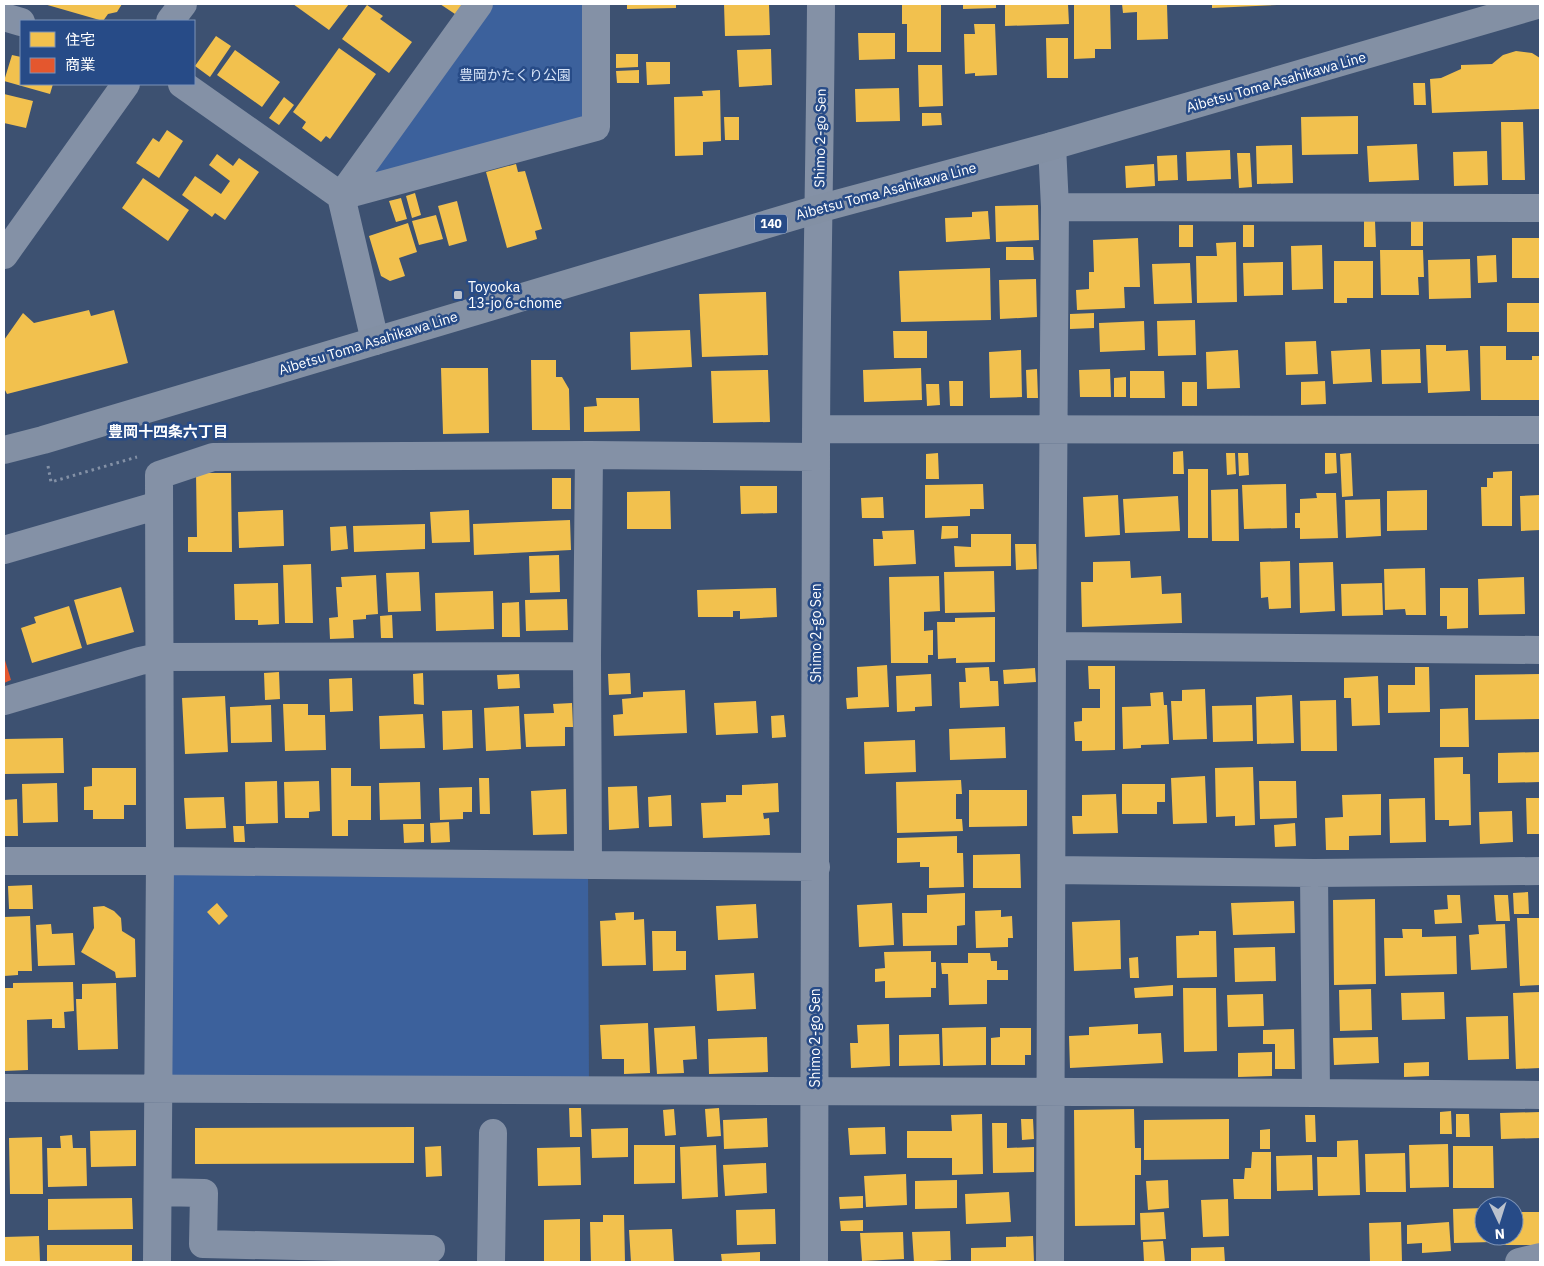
<svg xmlns="http://www.w3.org/2000/svg" width="1544" height="1266" viewBox="0 0 1544 1266" font-family="'IBM Plex Sans','Noto Sans JP',sans-serif">
<rect width="100%" height="100%" fill="#3d5171"/>
<!-- green -->
<path fill="#3c619c" d="M479 4H596V127L341 196Z
M160 861 588 864 589 1090 158 1089Z"/>
<!-- homes -->
<path fill="#f2c14e" d="M44 4H122L117 12 108 14 103 21Z
M293 4H349L329 30Z
M440 4H463L455 14Z
M627 4H676V8L627 9Z
M724 4H769L770 35 725 36Z
M902 4H941V52H907V24H902Z
M963 4H996V8L963 9Z
M1005 4H1068L1069 24 1005 26Z
M1074 4H1110L1111 49H1095V58L1074 59Z
M1122 4H1167L1168 39 1137 40V12L1123 13Z
M1212 4H1277V5L1212 8Z
M367 5 383 16 380 19 412 42 389 73 342 39Z
M974 24H995L997 75 975 76V73L965 74 964 34H975Z
M858 33H895V59L859 60Z
M216 36 231 46 210 77 195 66Z
M1046 38H1068V78H1047Z
M339 48 376 74 330 139 326 136 321 142 302 128 306 122 293 112Z
M771 49 772 85 739 87 737 50Z
M235 50 280 82 262 107 217 75Z
M1516 51 1532 53 1540 58V109L1432 113 1430 79 1441 78 1461 69V65L1492 64 1503 55Z
M616 54H638V67L616 68Z
M12 55 21 57V84H53L50 94 4 81Z
M646 62H670V84L647 85Z
M918 65H942L943 106 919 107Z
M639 70V83H617L616 71Z
M1413 83H1425L1426 105H1414Z
M899 88 900 121 856 122 855 89Z
M720 90 721 141 703 142V155L675 156 674 97 703 96 702 91Z
M4 94 33 101 26 128 4 123Z
M284 97 294 105 279 125 269 118Z
M922 113H941L942 125 922 126Z
M1358 116V154L1302 155 1301 117Z
M724 117H739V140H725Z
M1501 122H1523L1525 180H1502Z
M167 130 183 141 159 178 136 163 153 138 159 142Z
M1417 144 1419 180 1369 182 1367 146Z
M1292 145 1293 183 1257 184 1256 146Z
M1230 150 1231 179 1187 181 1186 152Z
M1487 151 1488 185 1454 186 1453 152Z
M1237 153H1250L1252 187 1239 188Z
M217 154 233 166 239 158 259 172 225 220 215 213 212 217 182 195 195 176 221 194 230 181 209 165Z
M1177 155 1178 180 1158 181 1157 156Z
M516 164 518 172 525 171 542 229 535 231 537 239 507 248 486 172Z
M1154 164 1155 186 1126 188 1125 166Z
M143 178 189 210 168 241 122 208Z
M415 193 421 215 412 218 406 196Z
M401 198 407 219 396 222 389 201Z
M457 201 467 241 449 246 438 206Z
M1038 205 1039 240 996 242 995 206Z
M988 211 990 239 946 242 945 218 972 217V212Z
M436 215 443 239 419 245 412 221Z
M1364 221H1375L1376 247H1364Z
M1411 221H1423V246H1411Z
M408 223 417 252 399 258 405 276 390 281 381 276 369 236Z
M1179 225H1193V247H1179Z
M1243 225H1254V247H1243Z
M1138 238 1140 287H1124L1125 308 1077 310 1076 290 1089 289V272H1094L1093 240Z
M1512 238H1540V278H1512Z
M1236 242 1237 302 1197 303 1196 256H1217L1216 243Z
M1322 245 1323 289 1292 290 1291 246Z
M1006 247H1033L1034 260H1006Z
M1380 250H1423L1424 277H1418L1419 295H1381Z
M1496 255 1497 282 1478 283 1477 256Z
M1470 259 1471 298 1429 299 1428 260Z
M1334 261H1373V298H1347V303H1334Z
M1283 262V295L1244 296 1243 263Z
M1190 263 1192 303 1154 304 1152 264Z
M990 268 991 320 901 322 899 271Z
M1036 279 1037 317 1000 319 999 280Z
M766 292 768 355 702 357 699 294Z
M1507 303H1540V332H1507Z
M89 310 91 316 114 310 128 363 7 394 4 388V340L23 313 34 323Z
M1094 313V328L1070 329V314Z
M1195 320 1196 355 1158 356 1157 321Z
M1144 321 1145 350 1100 352 1099 323Z
M690 330 692 367 631 370 630 332Z
M893 331H927V358H894Z
M1316 341 1318 374 1286 375 1285 342Z
M1426 345H1446V351L1468 350 1470 391 1428 393Z
M1480 346H1506V360H1532V356H1540V400H1481Z
M1370 349 1372 382 1333 384 1331 351Z
M1420 349 1421 383 1382 384 1381 350Z
M1021 350 1022 397 990 398 989 352Z
M1238 350 1240 388 1207 389 1206 352Z
M531 360H556V377H562L569 389 570 430H532Z
M441 368H488L489 433 443 434Z
M921 368 922 400 864 402 863 370Z
M1037 369 1038 398H1027L1026 370Z
M1110 369 1111 397H1080L1079 370Z
M768 370 770 422 713 423 711 371Z
M1130 371H1164L1165 398H1130Z
M1126 377V397H1114V378Z
M949 381H963V406H950Z
M1325 381 1326 404 1301 405V382Z
M1182 382H1197V406H1182Z
M926 384H939L940 405 927 406Z
M596 398H639L640 431 584 432V407L597 406Z
M1183 451 1184 474H1173V452Z
M938 453 939 479H926V454Z
M1226 453H1235L1236 474 1227 475Z
M1238 453H1248L1249 475 1239 476Z
M1325 453H1336L1337 473 1325 474Z
M1351 453 1353 496 1342 497 1340 454Z
M1188 469H1208V538H1188Z
M1512 471V526H1482L1481 487H1487V478H1493V472Z
M196 473H231L232 552H188V537H197Z
M552 478H571V509H552Z
M983 484 984 509H970V516L925 518V485Z
M1286 484 1287 528 1244 529 1242 485Z
M740 486H777V513L741 514Z
M1238 489 1239 541H1212L1211 490Z
M1427 490V530L1387 531V491Z
M670 491 671 529H627V492Z
M1316 493H1336L1338 538 1300 539V528H1295V513H1300V499L1317 498Z
M1118 495 1120 535 1085 537 1083 497Z
M1540 495V530L1521 531 1520 496Z
M1178 496 1180 531 1125 533 1123 499Z
M883 497 884 518H862L861 498Z
M1380 499 1381 536 1346 538 1345 500Z
M283 510 284 546 239 548 238 512Z
M469 510 470 542 432 543 430 512Z
M570 520 571 550 474 555 473 524Z
M425 524V549L354 552 353 526Z
M346 526 348 549 331 551 330 527Z
M942 526H958V538L941 539Z
M914 530 916 564 874 566 873 539H883L882 531Z
M971 534H1011V566L955 567 954 546 971 547Z
M1015 544H1036L1037 569 1016 570Z
M559 555 560 592 530 593 529 556Z
M1130 561 1131 578 1161 576 1162 594 1181 593 1182 623 1082 627 1081 582H1093V562Z
M1290 561 1291 608 1269 609 1268 597 1261 598 1260 562Z
M1333 562 1335 611 1300 613 1299 563Z
M311 564 313 623H285L283 565Z
M1425 568 1426 615H1406L1405 609 1385 610 1384 569Z
M994 571 995 612 945 613 944 572Z
M419 572 421 611 388 612 386 573Z
M376 575 378 614 366 615V619L353 620 354 638 330 639 329 618 338 617 336 587H342L341 577Z
M939 576 940 611 924 612V631L933 630V655H928V663H891L889 577Z
M1524 577 1525 614 1479 615 1478 579Z
M278 583 279 624 258 625V620H235L234 584Z
M1382 583 1383 615 1342 616 1341 584Z
M121 587 134 632 87 645 74 600Z
M776 588 777 617 740 619V611H733V617H698L697 590Z
M1440 588H1468V628L1447 629V616H1440Z
M493 591 494 629 436 631 435 593Z
M567 599 568 630 526 631 525 600Z
M519 602 520 637H502V603Z
M69 606 82 648 32 663 21 628 36 623 34 617Z
M392 615 393 638H381L380 616Z
M995 617V662L956 663V658L938 659 937 622H955V618Z
M887 665 889 707 847 709 846 698 858 697 857 667Z
M1088 666H1115V750L1082 751V741H1075L1074 722 1082 721V708H1100V689H1089Z
M989 667 990 681H998L999 706 960 708 959 682H966L965 668Z
M1415 667H1429L1430 712 1388 713V685H1415Z
M1035 668 1036 682 1004 684 1003 670Z
M279 672 280 699 265 700 264 673Z
M423 673 424 705 414 704 413 674Z
M630 673 631 694 609 695 608 674Z
M519 674 520 688 498 689 497 675Z
M931 674 932 706 915 707V711L897 712 896 676Z
M1540 674V719L1475 720V675Z
M1378 676 1380 725 1352 726 1351 698H1344V678Z
M352 678 353 711 330 712 329 679Z
M1205 689 1207 739 1173 740 1171 701H1182V690Z
M685 690 687 733 614 736 613 715 623 714 622 699 643 697V692Z
M1163 692 1164 705H1167L1169 744 1141 745V748L1123 749 1122 707 1151 706 1150 693Z
M1292 695 1294 743 1257 744 1256 697Z
M225 696 228 752 185 754 182 698Z
M1336 700 1337 751H1301L1300 701Z
M756 701 758 733 716 735 714 703Z
M572 703 573 727H565V746L526 747 524 714 554 713 553 704Z
M283 704H308V715H325L326 750 285 751Z
M271 705 272 742 231 743 230 707Z
M1252 705 1253 741 1213 742 1212 706Z
M519 706 521 749 486 751 484 708Z
M1468 708 1469 747H1440V709Z
M472 710 473 748 443 750 442 711Z
M423 714 425 748 380 749 379 716Z
M784 715 786 737 772 738 771 716Z
M1005 727 1006 758 950 760 949 729Z
M63 738 64 773 4 774V739Z
M915 740 916 772 865 774 864 742Z
M1540 752V782L1498 783V753Z
M1463 757V774H1470L1471 825 1449 826V820H1435L1434 758Z
M1253 767 1255 825 1235 826V816L1216 817 1215 768Z
M92 768H136V805H124V819H93V810H84V787L92 786Z
M331 768H351V786H371V820H348V836H332Z
M1205 776 1207 823 1173 824 1171 778Z
M479 778H489L490 814H480Z
M961 780 962 794H956V819H962L963 831 897 833 896 782Z
M277 781 278 823 246 824 245 782Z
M319 781 320 811 309 812V818H285L284 782Z
M1259 781H1296L1297 818 1260 819Z
M420 782 421 819 380 820 379 783Z
M57 783 58 822 23 823 22 784Z
M778 783 779 812 763 813 764 819 769 818 770 835 703 838 701 803 726 802V795H742V785Z
M1122 784H1165V802H1157V814H1122Z
M637 786 639 828 609 830 608 787Z
M472 787V812H463V819L440 820 439 788Z
M566 789 567 834 533 835 531 791Z
M969 790H1027V826L969 827Z
M1116 794 1118 833 1073 834 1072 816H1082V795Z
M1381 794V835L1349 836V850H1326L1325 818 1343 817 1342 795Z
M671 795 672 826 649 827 648 797Z
M224 797 226 828 186 829 184 798Z
M1425 798 1426 842 1390 843 1389 799Z
M1526 798H1540V834H1527Z
M17 799 18 836H4V800Z
M1512 811 1513 842 1480 844 1479 812Z
M449 822 450 842 431 843 430 823Z
M1295 823 1296 846 1275 847 1274 825Z
M403 824H424V842L404 843Z
M233 826H244L245 842H234Z
M957 836V853H963L964 887 929 888V867H920V862L897 863V838Z
M1020 854 1021 888H973V855Z
M32 885 33 909H9L8 886Z
M1528 892 1529 914H1514L1513 893Z
M965 893V925L957 926V945L903 946 902 913H927V895Z
M1447 895H1460L1462 923 1435 924 1434 910 1448 909Z
M1494 895H1508L1510 921H1496Z
M1375 899 1376 984 1334 985 1333 900Z
M1294 901 1295 933 1233 935 1231 903Z
M217 903 228 916 219 925 207 912Z
M892 903 894 945 859 947 857 905Z
M756 904 758 938 718 940 716 906Z
M104 906 114 911 121 918 122 931 135 939 136 977 116 978 115 972 81 952 94 928 93 907Z
M1001 910V917L1012 916 1013 938H1008V947L976 948 975 911Z
M634 912V920L644 919 646 965 602 966 600 921 616 920 615 913Z
M30 916 32 971H18V975L4 976V917Z
M1517 918H1540V985L1520 986Z
M1120 920 1121 969 1074 971 1072 922Z
M51 924 52 934 73 933 75 965 38 966 36 925Z
M1505 924 1507 968 1471 970 1469 935 1479 934 1478 925Z
M1402 929H1422V937L1456 936 1457 974 1385 976 1384 938H1403Z
M652 931H676V951H686V970L653 971Z
M1199 931H1216L1217 977 1177 978 1176 936 1199 935Z
M1275 947 1276 981 1235 982 1234 948Z
M931 951V962H936V988H931V997L885 998V981L875 982V969L885 968 884 952Z
M968 953H990L991 961H997V970H1008V980H987V1004L949 1005 948 974H942L941 963H968Z
M1138 957 1139 978H1130L1129 958Z
M754 973 756 1009 717 1011 715 975Z
M73 982 74 1011 64 1012 65 1028H52V1019L27 1020 28 1070 4 1071V988H13V983Z
M116 983 118 1049 78 1050 76 999H82V984Z
M1173 985V996L1135 998 1134 988Z
M1183 988H1216L1217 1051 1184 1052Z
M1371 989 1372 1030 1340 1031 1339 990Z
M1444 992 1445 1019 1402 1020 1401 993Z
M1540 992V1068L1516 1069 1513 993Z
M1263 994 1264 1026 1228 1027 1227 995Z
M1508 1016 1509 1059 1468 1060 1466 1017Z
M648 1023 650 1073 624 1074V1059H602L600 1025Z
M889 1024 890 1066 851 1068 850 1043H858L857 1025Z
M1138 1024V1034L1161 1033 1163 1063 1070 1068 1069 1036 1089 1035V1027Z
M695 1026 697 1059 683 1060 684 1073 657 1074 654 1028Z
M986 1027V1065L943 1066 942 1028Z
M1000 1028H1031V1055H1025V1065H991V1038L1000 1037Z
M1294 1029 1295 1069H1275V1044H1263V1030Z
M939 1034 940 1065 899 1066V1035Z
M767 1037 768 1072 709 1074 708 1039Z
M1378 1037 1379 1063 1334 1065 1333 1038Z
M1272 1052V1076L1238 1077V1053Z
M1429 1062V1076L1404 1077V1063Z
M569 1108H581L582 1137H570Z
M719 1108 721 1136 707 1137 705 1109Z
M674 1109 676 1135 665 1136 663 1110Z
M1134 1109 1135 1148H1141V1175H1135V1225L1075 1226 1074 1110Z
M1451 1111 1452 1134H1440V1112Z
M1540 1112V1138L1501 1139 1500 1113Z
M982 1114 983 1174 952 1175V1158H907V1131H952L951 1115Z
M1456 1114H1469L1470 1137H1456Z
M1305 1115H1315L1316 1142H1306Z
M767 1118 768 1147 724 1149 723 1120Z
M1021 1119H1033L1034 1139 1022 1140Z
M1229 1119V1159L1144 1160V1120Z
M992 1123H1007V1148L1034 1147V1172L993 1173Z
M414 1127V1163L195 1164V1128Z
M885 1127 886 1154 850 1155 848 1128Z
M628 1128V1157L592 1158 591 1129Z
M1270 1129V1149H1260V1130Z
M136 1130V1166L91 1167 90 1131Z
M72 1135 73 1148H86L87 1186 48 1187 47 1148H61L60 1136Z
M42 1137 43 1194H10L9 1138Z
M1358 1140 1360 1195 1318 1196 1317 1157H1337V1141Z
M1448 1144 1449 1187 1410 1188 1409 1145Z
M634 1145H675V1183L634 1184Z
M716 1145 718 1197 682 1199 680 1147Z
M441 1146 442 1176 426 1177 425 1147Z
M1453 1146H1493L1494 1188H1453Z
M580 1147 581 1185 538 1186 537 1148Z
M1252 1152H1271V1199H1234L1233 1179H1244L1245 1168H1251Z
M1405 1153 1406 1192H1366L1365 1154Z
M1312 1155 1313 1190 1277 1191 1276 1156Z
M766 1163 767 1193 725 1196 723 1165Z
M906 1174 907 1205 866 1207 864 1176Z
M957 1180V1208L915 1209V1181Z
M1168 1180 1169 1208 1148 1210 1146 1181Z
M1009 1192 1011 1222 966 1224 965 1194Z
M863 1196V1208L840 1209 839 1197Z
M132 1198 133 1229 48 1230V1199Z
M1228 1199 1229 1236 1203 1237 1201 1200Z
M1484 1208V1236H1492V1242L1454 1243 1453 1209Z
M775 1209 776 1244 737 1245 736 1210Z
M1164 1212 1166 1239 1141 1240 1140 1213Z
M1514 1212H1540V1245H1497V1236H1514Z
M603 1215H624L625 1262H591L590 1222H603Z
M580 1219V1262H544V1220Z
M863 1220V1231H841L840 1221Z
M1401 1222 1402 1262H1370L1369 1223Z
M1449 1222 1451 1251 1422 1253V1243L1407 1244V1225Z
M672 1229 674 1262H631L629 1230Z
M950 1231 951 1260 914 1262 912 1232Z
M903 1232 904 1259 862 1261 860 1233Z
M39 1236 40 1262H4V1237Z
M1033 1236 1034 1262H971V1248L1006 1247V1237Z
M1163 1241 1165 1262H1144L1143 1242Z
M47 1245H132V1262H47Z
M1224 1247 1225 1262H1191V1248Z
M760 1252V1262H722L721 1254Z"/>
<!-- shops -->
<path fill="#e4572e" d="M4 657 11 680 4 683Z"/>
<g fill="none" stroke-linecap="round" stroke-linejoin="round">
<!-- path -->
<path stroke="#8491a6" stroke-width="3" stroke-dasharray="2.5 4" stroke-linecap="butt" d="M48 466 51 482 137 457"/>
<!-- minor -->
<path stroke="#8491a6" stroke-width="28" d="M4 17 21 22
M170 21 183 4
M182 84 341 196 375 341
M341 196 596 127V4
M341 196 479 4
M1055 207 1540 208
M4 255 126 84
M816 429 1540 430
M4 550 159 505
M1052 646 1540 650
M4 701 140 661 159 657 587 656
M4 861H160L816 867
M588 864 587 656 589 455
M1052 870 1314 873 1540 871
M1314 873 1316 1093
M4 1088 1316 1093 1540 1095
M158 1192 204 1193 203 1244 431 1249
M157 1262 160 861 159 475 213 457 589 455 816 457
M491 1262 493 1133
M814 1262C815 995 815 727 816 459 816 307 820 156 821 4
M1050 1262 1052 646 1055 207 1052 146
M1519 1262 1540 1257"/>
<!-- major -->
<path stroke="#8390a4" stroke-width="28" d="M4 450 43 440 818 209 1052 146 1540 4"/>
</g>
<!-- markers -->
<rect fill="#bbc2cd" stroke="#274b87" stroke-width="2" x="453" y="290" width="10" height="10" rx="2.5"/>
<g text-anchor="middle" stroke-width="5" stroke-linejoin="round" paint-order="stroke">
<!-- shield labels -->
<rect fill="#274b87" stroke="#bec9db" stroke-width="1" x="755" y="214.5" width="32" height="19" rx="4"/>
<g font-size="12" font-weight="bold" fill="#fff">
<text x="771" y="228">140</text>
</g>
<!-- park labels -->
<g font-size="14" fill="#d6e3f7" stroke="#274b87">
<text x="515" y="80">豊岡かたくり公園</text>
</g>
<!-- street labels -->
<g font-size="14" fill="#fff" stroke="#274b87">
<text transform="translate(1276 82) rotate(-16)" y="5">Aibetsu Toma Asahikawa Line</text>
<text transform="translate(820 138) rotate(-89)" y="5">Shimo 2-go Sen</text>
<text transform="translate(886 191) rotate(-15)" y="5">Aibetsu Toma Asahikawa Line</text>
<text transform="translate(368 343) rotate(-17)" y="5">Aibetsu Toma Asahikawa Line</text>
<text transform="translate(816 633) rotate(-90)" y="5">Shimo 2-go Sen</text>
<text transform="translate(815 1038) rotate(-90)" y="5">Shimo 2-go Sen</text>
</g>
<!-- poi labels -->
<g font-size="14" fill="#fff" stroke="#274b87" text-anchor="start">
<text x="468" y="292">Toyooka<tspan x="468" dy="16">13-jo 6-chome</tspan></text>
</g>
<!-- neighbourhood labels -->
<g font-size="15" font-weight="bold" fill="#fff" stroke="#274b87">
<text x="168" y="437">豊岡十四条六丁目</text>
</g>
</g>
<!-- border -->
<rect width="1544" height="1266" fill="none" stroke="#ffffff" stroke-width="10"/>
<!-- legend -->
<rect x="20" y="20" width="175" height="65" fill="#274b87" stroke="#7d93b7"/>
<rect x="30" y="32" width="25" height="15" fill="#f2c14e" stroke="#7d93b7"/>
<text x="65" y="45" font-size="15" fill="#ffffff">住宅</text>
<rect x="30" y="58" width="25" height="15" fill="#e4572e" stroke="#7d93b7"/>
<text x="65" y="70" font-size="15" fill="#ffffff">商業</text>
<!-- north arrow -->
<g transform="translate(1499 1221) rotate(176)"><circle r="24" fill="#274b87" stroke="#7d93b7"/>
<path d="M0-4L9 19L0 12L-9 19Z" fill="#bbc2cd"/>
<text y="-8" font-size="14" font-weight="bold" text-anchor="middle" fill="#ffffff">N</text>
</g>
</svg>
